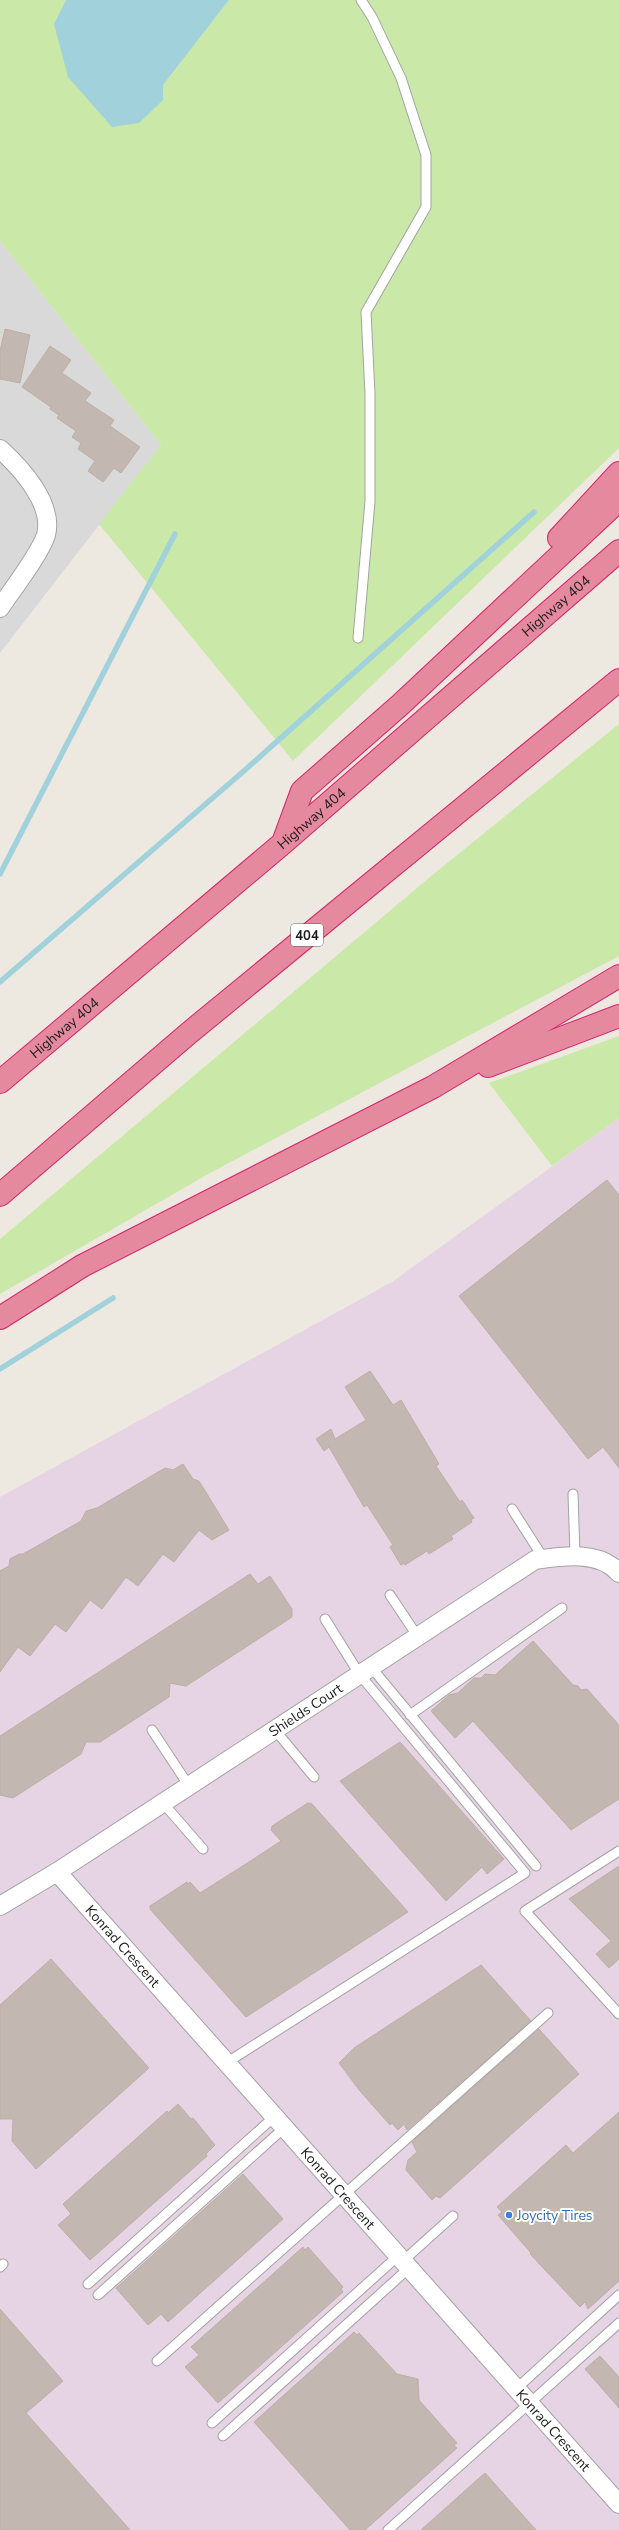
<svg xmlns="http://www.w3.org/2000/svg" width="619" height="2530" viewBox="0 0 619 2530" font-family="'Nunito Sans',sans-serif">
<rect width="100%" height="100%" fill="#ede9e1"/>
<!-- residential -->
<path fill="#dad9d9" d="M0 241 161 445 0 653Z"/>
<!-- industrial -->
<path fill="#e6d3e4" d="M619 1118V2530H0V1497L392 1282Z"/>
<!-- grass -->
<path fill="#cae8a7" d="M0 0H66L54 25 163 85 229 0H619V448L293 761 99 524 161 445 0 241Z
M619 724V956L210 1173 0 1294V1239L430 877Z
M619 1036V1118L552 1166 489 1083Z"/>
<!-- water -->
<path fill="#a1d1db" d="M66 0H229L163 85V100L139 123 112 127 68 77 54 24Z"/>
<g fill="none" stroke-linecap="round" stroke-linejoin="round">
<!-- stream -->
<path stroke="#a1d1db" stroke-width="5.5" d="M0 874 175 534
M0 982 245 770 534 512
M0 1369 113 1298"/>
</g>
<!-- building -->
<path fill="#c2b8b1" stroke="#beaea4" d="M5 329 30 335 20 383 0 379V351Z
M50 346 71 360 62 373 91 393 85 401 114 420 110 426 140 447 121 473 114 468 103 482 88 471 95 461 78 449 81 443 72 437 76 431 57 418 59 415 50 409 51 407 22 387Z
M607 1180 619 1195V1468L603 1447 588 1459 459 1296Z
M370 1371 393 1405 401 1400 439 1464 436 1466 460 1502 462 1500 474 1518 471 1520 472 1522 451 1536 453 1539 429 1554 427 1551 405 1565 404 1563 401 1565 390 1547 393 1545 367 1505 364 1507 329 1447 324 1451 316 1439 331 1429 335 1439 366 1420 345 1387Z
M183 1464 193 1479 199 1481 229 1530 212 1540 199 1530 174 1562 163 1554 138 1586 126 1577 102 1609 90 1600 66 1632 55 1624 30 1656 18 1647 0 1672V1571L9 1566 10 1559 19 1554H23L81 1521 86 1511 97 1508 165 1468 173 1470Z
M250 1574 258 1584 270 1576 292 1609V1617L186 1686 170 1683 169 1697 100 1742H86L81 1754 13 1798 0 1795V1736Z
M533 1641 573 1685 578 1686 581 1690 587 1689 619 1725V1799L571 1830 473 1721 455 1738 431 1711 449 1695 458 1693 474 1678H481L485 1674 495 1675Z
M400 1742 504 1859 487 1874 482 1867 446 1901 340 1781Z
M308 1803 312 1804 408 1912 246 2017 150 1909V1906L187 1882 188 1884 190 1882 200 1893 249 1862 281 1841 271 1830 272 1826Z
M619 1866V1959L609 1968 596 1954 611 1941 569 1899Z
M51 1959 149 2068 36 2169 12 2141 13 2119H0V2005Z
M481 1965 531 2021 407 2130 404 2124 398 2130 392 2123 390 2125 360 2091 339 2063 354 2048Z
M539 2029 579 2074 440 2198 436 2196 432 2200 406 2170 408 2160 417 2152 412 2142Z
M178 2104 191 2119 193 2118 215 2145 206 2154 207 2156 90 2260 58 2225 71 2214 63 2204 167 2111 168 2113Z
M619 2112V2281L588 2309 585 2302 580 2307 530 2254 531 2253 498 2215 502 2212 497 2207 566 2145 573 2153Z
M243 2174 283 2219 168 2322 161 2314 148 2325 116 2288Z
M303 2247 305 2250 308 2247 331 2273 343 2287 341 2289 343 2292 218 2403 185 2367 199 2355 191 2347Z
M0 2309 63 2381 26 2413 130 2530H0Z
M354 2332 357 2335 359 2333 397 2374 418 2379 419 2400 457 2443 454 2445 457 2448 365 2530H350L254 2422Z
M600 2356 619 2377V2408L585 2369Z
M485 2473 536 2530H421L478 2479Z"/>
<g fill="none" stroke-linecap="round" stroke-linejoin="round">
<!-- service casing -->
<g stroke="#a3a3a3" stroke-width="11">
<path id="service" d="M358 638 370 501V394L366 312 426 207V155L401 78 372 17 361 0
M573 1494 575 1555
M512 1509 544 1559
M390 1595 418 1637
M371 1667 536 1866
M410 1715 562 1608
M152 1730 189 1786
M275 1730 314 1777
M163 1803 203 1849
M619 1851 525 1911 619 2014
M226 2063 525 1873 360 1675 325 1619
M403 2261 453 2216
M0 2267 3 2264
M88 2284 274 2117
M98 2295 284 2128
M157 2361 548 2013
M516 2389 619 2295
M212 2423 398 2256
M223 2436 409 2268
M388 2530 619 2323"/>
</g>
<!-- minor casing -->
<g stroke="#a3a3a3" stroke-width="20">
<g id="minor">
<path d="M0 449C21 468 54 504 46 535 40 554 12 590 0 608"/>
<path id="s1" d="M57 1872 619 2504"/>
<path id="s2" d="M0 1906 57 1872 535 1560C563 1556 599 1550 619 1573"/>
</g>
</g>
<!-- motorway casing -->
<g stroke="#d4256a" stroke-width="24">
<g id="motorway">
<path d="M559 538 619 473"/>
<path d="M284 840 302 791 400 705 619 500"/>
<path d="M488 1066 619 1016"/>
<path id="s3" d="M0 1082 283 843 619 551"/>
<path d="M0 1195 189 1033 619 680"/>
<path d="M0 1318 82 1266 433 1087 619 976"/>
</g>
</g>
<!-- service -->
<use href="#service" stroke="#fff" stroke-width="9"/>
<!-- minor -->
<use href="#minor" stroke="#fff" stroke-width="18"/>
<!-- motorway -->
<use href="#motorway" stroke="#e5899e" stroke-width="22"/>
</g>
<!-- markers -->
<circle fill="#3f7fe0" stroke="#fff" stroke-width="1.5" cx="509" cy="2215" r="4"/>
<g text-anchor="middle" stroke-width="4" stroke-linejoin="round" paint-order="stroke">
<!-- shield labels -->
<rect fill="#fff" stroke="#606060" stroke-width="1" x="291" y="924" width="32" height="22" rx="3"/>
<g font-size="13" font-weight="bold" fill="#1c1c1c">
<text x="307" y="940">404</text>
</g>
<!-- street labels -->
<g font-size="14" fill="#1c1c1c" stroke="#fff">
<text dy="5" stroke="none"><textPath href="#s3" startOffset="732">Highway 404</textPath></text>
<text dy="5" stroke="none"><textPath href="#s3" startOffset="408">Highway 404</textPath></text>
<text dy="5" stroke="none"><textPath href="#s3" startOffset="84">Highway 404</textPath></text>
<text dy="5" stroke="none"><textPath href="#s2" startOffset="363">Shields Court</textPath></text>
<text dy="5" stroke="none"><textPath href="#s1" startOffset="99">Konrad Crescent</textPath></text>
<text dy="5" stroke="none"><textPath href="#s1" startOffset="423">Konrad Crescent</textPath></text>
<text dy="5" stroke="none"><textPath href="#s1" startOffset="747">Konrad Crescent</textPath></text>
</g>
<!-- shop labels -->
<g font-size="14" fill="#366cbe" stroke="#fff" text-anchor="start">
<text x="517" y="2220">Joycity Tires</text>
</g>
</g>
</svg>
